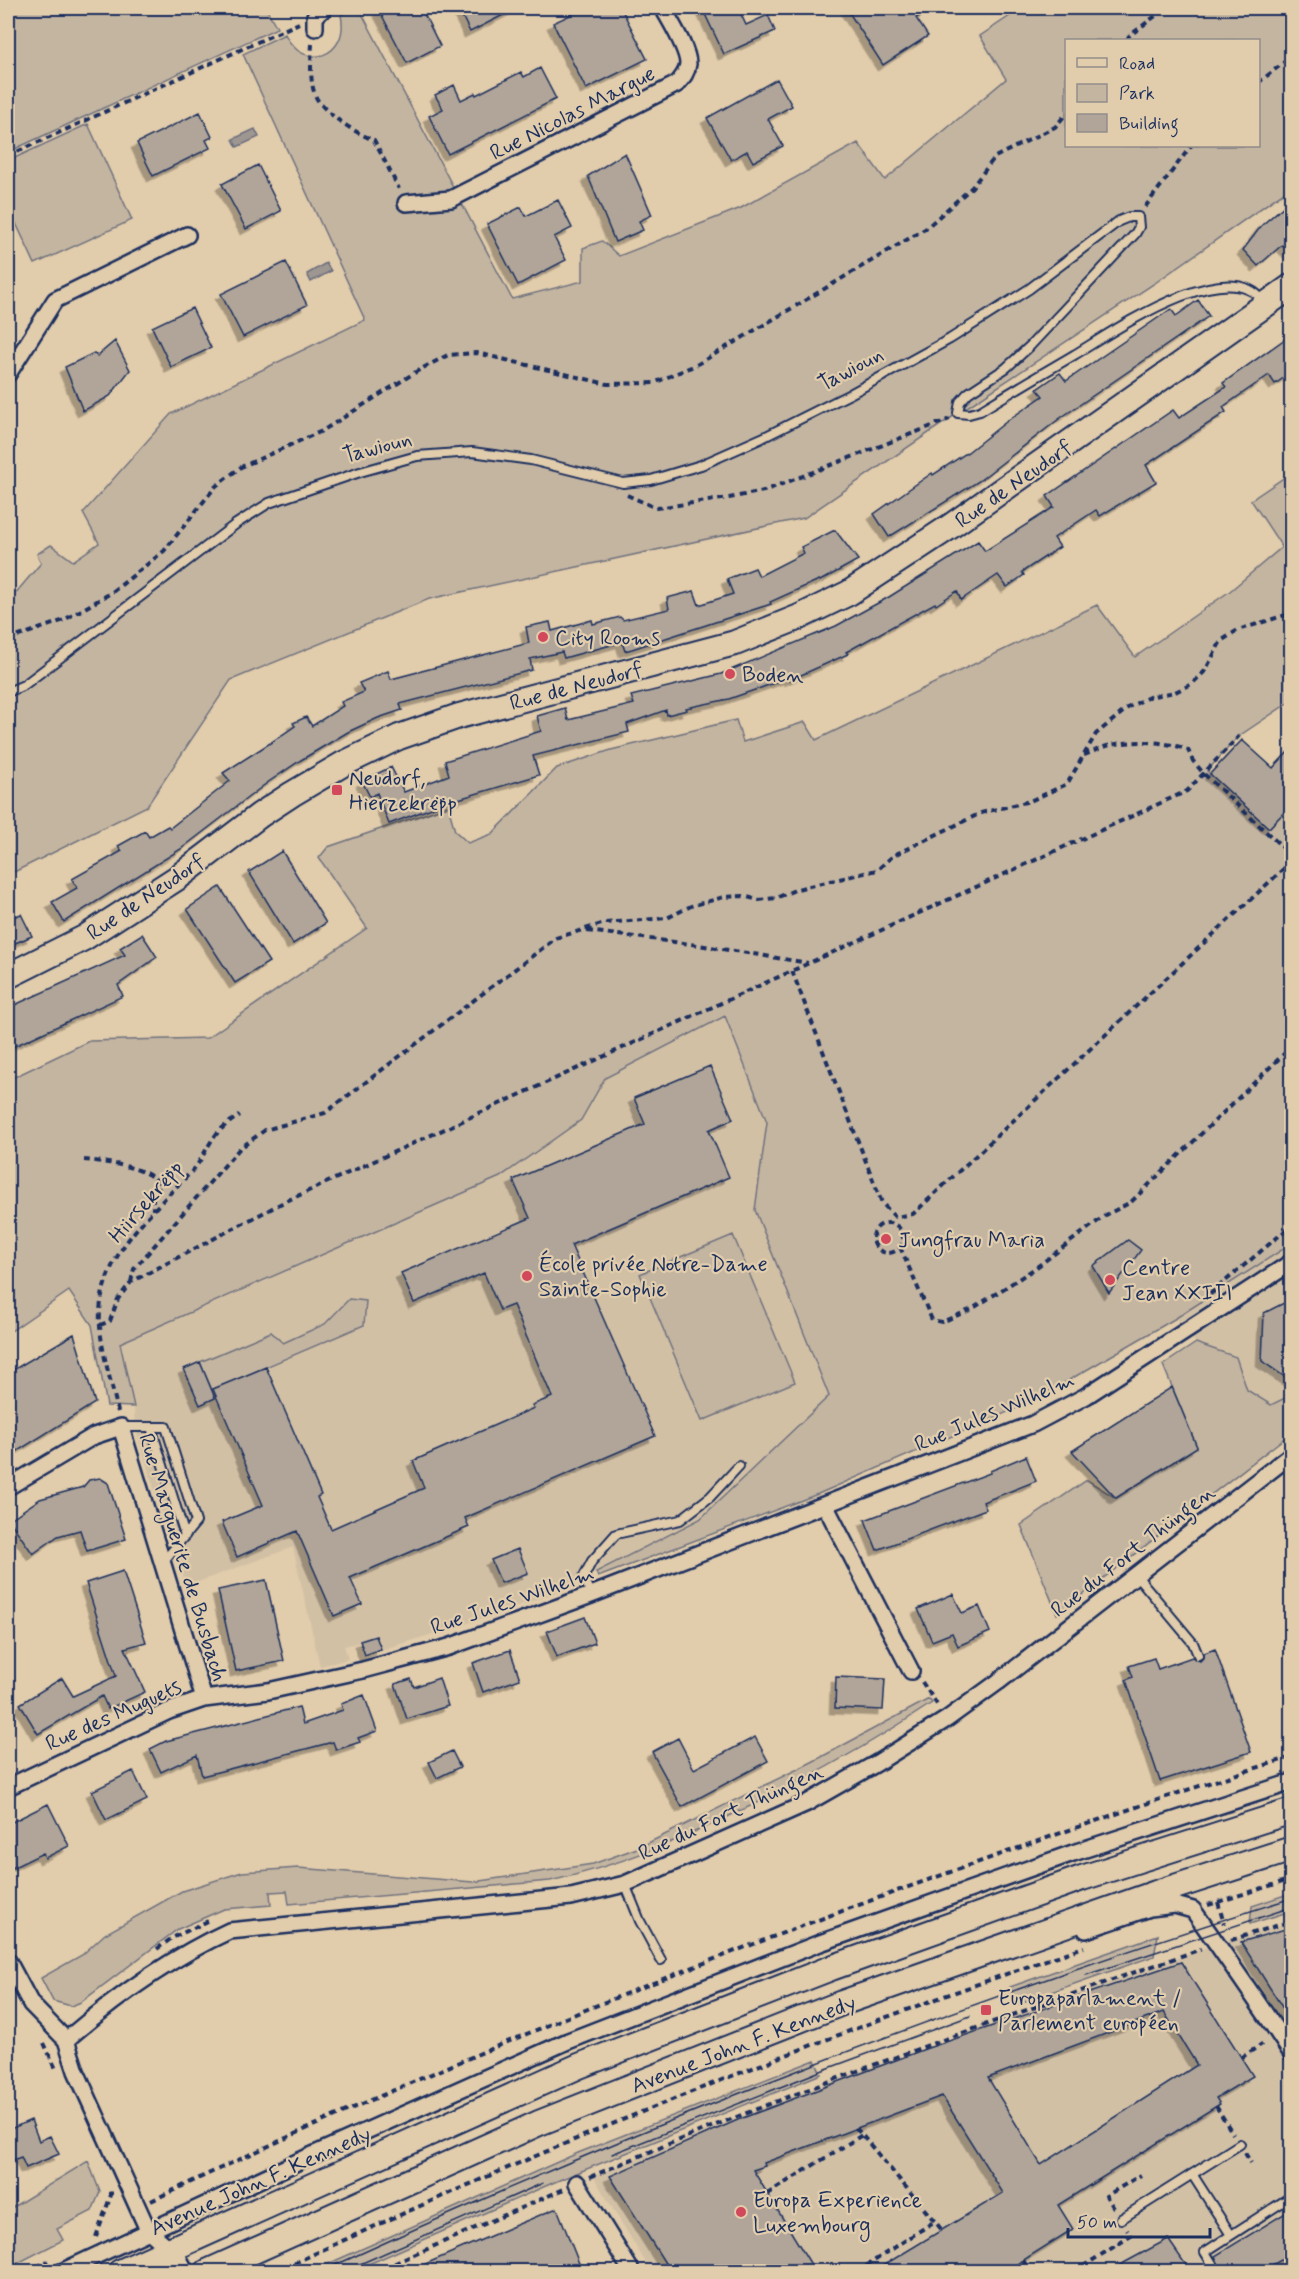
<svg xmlns="http://www.w3.org/2000/svg" width="1299" height="2279" viewBox="0 0 1299 2279" font-family="Mynerve,sans-serif">
<defs>
<filter id="shadow"><feDropShadow dx="-5.5" dy="5.5" stdDeviation="0" flood-color="#0004"/></filter>
</defs>
<rect width="100%" height="100%" fill="#e1ccab"/>
<filter id="ink" filterUnits="userSpaceOnUse"><feTurbulence type="fractalNoise" baseFrequency=".0167" numOctaves="2"/><feDisplacementMap in="SourceGraphic" scale="12" xChannelSelector="R" yChannelSelector="G"/><feConvolveMatrix kernelMatrix="1 2 1 2 8 2 1 2 1" color-interpolation-filters="sRGB"/></filter>
<g filter="url(#ink)">
<!-- built -->
<path fill="#d2c0a5" d="M725 1016 767 1122 755 1210 829 1396 700 1519 596 1572 573 1580 569 1588 468 1623 365 1655 360 1642 344 1646 348 1659 320 1666 293 1547 187 1586 172 1546 135 1427 134 1407 120 1343 500 1177 581 1120 605 1078Z
M1291 1244V1395L1271 1405 1247 1390 1236 1357 1196 1343 1176 1318Z
M1291 1921V2271H651L593 2176 755 2110 835 2080 1202 1949Z"/>
<!-- green -->
<path fill="#c4b5a0" stroke="#70727f" stroke-width="1.5" fill-rule="evenodd" d="M8 8H266L277 28 8 152Z
M353 8H359L512 299 583 281V248L602 241 619 256 741 208 858 143 885 180 1006 79 980 36 1022 8H1291V187L1155 283 958 413 804 518 429 599 231 680 147 806 8 875V602L41 563 37 554 51 545 73 561 99 543 83 513 171 414 365 320 243 54 285 34C303 73 350 57 341 15ZM1066 40H1258V146H1066Z
M88 124 132 220 35 264 8 206V161Z
M1291 473V701L1239 736 1207 771 1269 828 1291 804V1244L1176 1318 1033 1401 818 1494 598 1577 596 1572 700 1519 829 1396 755 1210 767 1122 725 1016 605 1078 581 1120 500 1177 120 1343 134 1407 107 1406 92 1325 69 1291 8 1333V1080L89 1041 207 1038 367 928 319 858 328 847 448 806 455 831 468 843 492 834 557 768 611 750 736 720 743 742 805 722 816 740 1097 605 1135 657 1230 591 1282 547 1251 500Z
M733 1235 795 1382 702 1421 640 1274Z
M349 1299 366 1301 364 1325 212 1390 200 1362 271 1332 283 1343 325 1324Z
M1196 1343 1236 1357 1247 1390 1271 1405 1291 1395V1433L1057 1614 1021 1525 1087 1480 1116 1498 1197 1447 1163 1365Z
M929 1699 932 1703C871 1744 808 1779 742 1810 680 1840 618 1866 550 1881L289 1904 287 1891 270 1892 271 1905 224 1909 178 1929 81 2002 71 2006 53 2001 41 1978 82 1955 105 1934 182 1891 242 1872 298 1868 473 1882 593 1864 640 1847 812 1762Z
M1291 1893V1911L1250 1924 1252 1906Z
M1158 1935 1154 1956 1017 2004 1010 1987Z
M815 2060 821 2074 557 2181 353 2271H312L578 2153Z
M88 2161 100 2192 92 2211 57 2229 63 2240 8 2268V2210Z"/>
<!-- water -->
<path fill="#9e9691" stroke="#6a6d7d" stroke-width="1.5" d="M255 129 259 137 237 147 233 139Z
M326 263 331 271 311 282 307 274Z"/>
<!-- building -->
<path fill="#b0a598" stroke="#1b2f5e" stroke-width="1.5" fill-rule="evenodd" filter="url(#shadow)" d="M378 8H421L440 46 407 63Z
M458 8H517L470 32Z
M585 8H621L647 59 586 89 553 23Z
M702 8H738L746 25 768 15 775 31 724 54Z
M846 8H932L916 18 928 36 883 65Z
M540 68 556 99 448 154 429 116 443 109 435 95 454 85 461 100 475 93 476 95 521 72 524 77Z
M777 79 792 106 768 119 783 146 753 162 747 151 731 160 707 118Z
M200 112 212 137 206 140 210 148 153 176 137 143Z
M625 153 652 215 639 221 643 230 615 242 588 176Z
M258 165 281 211 246 229 222 184Z
M1292 199V255L1282 245 1258 266 1243 250 1262 225Z
M558 200 572 228 554 237 566 260 518 285 487 224 521 207 526 216Z
M286 262 307 305 243 337 221 294Z
M1198 300 1209 316 1059 419 979 481 889 537 874 514 932 473 933 475 968 452 1011 418 1043 396 1037 389 1060 373 1066 381 1171 309 1176 316Z
M192 308 211 348 171 367 152 327Z
M1292 334V372L1275 384 1269 375 1223 407 1226 412 1146 465 1156 482 1100 516 1096 510 1054 538 1060 547 1022 572 1024 575 1007 587 998 575 961 600 957 591 936 605 935 603 846 652 848 654 790 680 789 678 729 699 686 708 687 710 667 715 666 710 627 724 629 732 533 756 539 775 445 803 389 824 377 793 370 797 362 781 391 767 404 792 449 775 445 761 541 731 537 716 565 708 568 720 634 704 631 696 721 674 836 626 889 597 978 541 985 551 1054 507 1047 496 1173 410 1179 418 1226 387 1223 383Z
M115 341 130 370 110 396 83 411 65 367 94 353 97 356Z
M835 530 858 560 820 581 819 580 770 602 771 604 632 649 625 651 622 642 564 658 562 652 530 659 532 670 400 704 402 710 378 718 348 732 301 760 267 783 181 849 64 922 52 902 77 888 72 879 122 851 118 846 145 831 149 837 168 826 170 828 230 781 223 773 267 745 295 726 293 723 306 717 312 726 343 706 341 702 364 692 359 683 388 671 391 679 529 643 526 627 550 622 552 631 592 620 593 624 620 617 623 620 669 609 667 598 694 591 699 605 733 594 727 579 755 568 759 576 804 553 801 547Z
M1242 740 1273 768 1292 748V804L1269 828 1210 774Z
M282 851 326 923 293 944 249 872Z
M220 887 269 962 235 983 187 909Z
M21 914 32 936 8 946V919Z
M142 934 157 957 118 985 123 996 8 1049V1008L125 955 120 948Z
M710 1066 733 1119 709 1130 729 1177 571 1245 655 1436 465 1518 469 1527 350 1578 362 1604 334 1616 297 1531 237 1557 222 1522 263 1505 213 1389 266 1367 321 1495 317 1497 331 1529 424 1488 413 1461 534 1408 532 1405 552 1397 513 1305 500 1310 484 1273 414 1303 401 1273 530 1218 513 1180 645 1124 634 1098Z
M1128 1240 1141 1250 1109 1293 1093 1266Z
M1292 1299V1382L1262 1361 1264 1313Z
M74 1334 95 1403 8 1457V1373Z
M200 1362 215 1398 200 1405 184 1369Z
M1172 1387 1197 1447 1116 1498 1072 1451Z
M1026 1456 1036 1481 983 1502 986 1509 877 1550 865 1520 990 1473V1471Z
M100 1478 108 1483 126 1539 87 1551 80 1530 58 1536 33 1554 9 1520 40 1499 83 1487 89 1480Z
M518 1549 528 1573 501 1583 491 1560Z
M123 1571 146 1642 125 1648 145 1692 108 1709 102 1696 38 1734 20 1704 62 1678 73 1696 116 1676 86 1583Z
M266 1580 284 1661 236 1671 218 1590Z
M953 1594 962 1613 979 1606 990 1632 958 1646 952 1633 932 1641 918 1609Z
M585 1617 595 1643 557 1657 547 1631Z
M376 1636 381 1649 365 1655 360 1641Z
M1215 1649 1251 1752 1160 1781 1126 1680 1133 1677 1129 1666 1154 1658 1158 1669 1192 1657 1200 1661 1203 1658 1204 1653Z
M510 1650 520 1679 483 1692 473 1663Z
M836 1677 885 1679 883 1710 835 1708Z
M439 1678 448 1706 407 1719 395 1684 411 1679 414 1687Z
M364 1695 377 1731 358 1738 360 1742 336 1750 333 1742 202 1776 197 1755 161 1772 150 1749 166 1741 299 1707 303 1724 343 1710 341 1704Z
M755 1737 768 1761 682 1807 652 1752 678 1738 694 1769Z
M452 1751 460 1767 437 1778 429 1762Z
M133 1771 147 1800 106 1820 92 1791Z
M48 1804 69 1846 45 1858 43 1853 8 1870V1824Z
M1292 1927V2023L1241 1942Z
M1181 1962 1253 2076 1216 2098 1220 2104 1058 2205 1073 2229 1006 2271H874L1003 2193 942 2096 764 2163 765 2166 753 2170 815 2271H670L610 2176 740 2119 925 2049ZM1164 2012 1197 2065 1041 2165 988 2078Z
M31 2120 39 2141 50 2136 59 2154 26 2168 21 2157 8 2162V2130Z
M557 2208 582 2271H409L509 2228Z
M1292 2209V2263L1281 2260 1261 2271H1214L1219 2265 1215 2256Z
M1168 2239 1190 2271H1109Z"/>
<g fill="none" stroke-linecap="round" stroke-linejoin="round">
<!-- lane casing -->
<g stroke="#1b2f5e" stroke-width="12">
<path id="lane" d="M8 692 24 685 236 524 269 503 360 472 417 456 472 452 531 460 623 483 651 480 701 465 762 438 850 394 950 339 1029 289 1119 221 1129 217H1138L1139 227 1135 234 1030 346 1006 368 968 393 960 402 958 413 969 414 980 411C1011 392 1043 373 1074 355 1111 333 1227 252 1263 301
M121 1427H166L196 1522 163 1562
M151 1427 185 1536
M1137 1576 1193 1643 1198 1655
M591 1595 584 1576 592 1561 616 1534 680 1520 710 1497 739 1466
M625 1884 640 1921 661 1960
M1192 2174 1231 2235
M1121 2219 1240 2144
M1213 2265 1205 2252 1292 2196"/>
</g>
<!-- street casing -->
<g stroke="#1b2f5e" stroke-width="20">
<path id="street" d="M315 28V16L325 8
M406 203 451 199 677 84C682 78 687 73 688 64 688 49 670 21 663 8
M8 374 55 300 187 235
M8 1487 94 1436 121 1427 204 1699
M825 1505 911 1671
M8 1787 169 1711 204 1699 268 1691 363 1670 449 1647 591 1595 1033 1424 1086 1396 1292 1262
M1086 1930 1150 1908 1175 1905 1193 1910C1227 1958 1260 2005 1292 2054
M8 1961 31 2004 66 2040 76 2071 148 2230 170 2249
M66 2040C115 1998 170 1958 229 1931L571 1897 625 1884 807 1803 877 1763 947 1719 998 1682 1292 1454
M577 2183 632 2272
M61 2272 308 2157 568 2041 820 1943 1073 1853 1292 1782"/>
</g>
<!-- secondary casing -->
<g stroke="#1b2f5e" stroke-width="27">
<path id="secondary" d="M170 2249 182 2272"/>
</g>
<!-- primary casing -->
<g stroke="#1b2f5e" stroke-width="28">
<path id="primary" d="M8 976 84 938 177 878 260 815 292 794 343 764 399 737 459 716 735 643 797 618 849 593 951 526 1292 286
M120 2272 579 2066 831 1968 1082 1878 1292 1811
M207 2272 539 2123 842 2003 1156 1893 1292 1849"/>
</g>
<!-- path -->
<path stroke="#1b2f5e" stroke-width="4" stroke-dasharray="6 4.5" stroke-linecap="butt" d="M1127 40 1129 36 1166 8
M312 44C311 60 309 85 317 99 327 115 357 134 374 140L399 189
M1258 83 1292 56
M8 156 299 23
M1145 207 1191 146
M627 495 656 508 729 498 764 491 950 419
M8 640 64 620 111 593 164 551 216 486 241 467 322 431 419 370 448 355 477 353 607 384 654 383 698 364 925 229 972 187 995 157 1055 127 1066 114
M1084 755C1093 752 1102 747 1111 745 1135 740 1167 741 1188 750L1193 761 1204 774 1292 856
M587 931 698 945 808 963
M792 971 882 1203 895 1217 913 1214 1292 861
M84 1160C104 1162 145 1166 159 1183L158 1191 153 1197V1210
M873 1238a15 15 0 1 1 30 0a15 15 0 1 1-30 0Z
M900 1247 932 1320 942 1322 972 1309 1034 1269 1106 1215 1131 1202 1292 1046
M131 1282 134 1269 239 1149 265 1130 325 1113 556 938 605 923 667 918 691 906 724 897 743 896 759 900 776 898 797 889 877 870 894 855 981 813 1030 801 1067 784 1096 734 1129 707 1149 697 1175 692 1192 684 1205 671 1221 641 1238 630 1292 613
M1210 1294 1292 1225
M100 1325 110 1321 118 1299 131 1282 282 1203 1187 791 1239 736
M118 1412C112 1384 102 1355 100 1326 96 1257 150 1215 193 1170 202 1160 207 1146 215 1136 222 1127 231 1121 240 1115
M922 1682 938 1706
M1218 1902 1224 1924
M1208 1905 1292 1879
M1231 1940 1292 1921
M157 1949 172 1938 208 1921
M44 2043 56 2069
M1241 2058 1262 2044
M1216 2106 1233 2134
M856 2128 942 2230
M1245 2153 1251 2163
M590 2177C790 2091 996 2021 1201 1949
M767 2194 862 2135
M151 2201C414 2075 684 1966 959 1869 1069 1830 1179 1791 1292 1757
M1114 2208 1106 2196 1141 2175
M96 2237 111 2195V2190
M1023 2260 1030 2272
M27 2272 48 2261
M275 2272C538 2149 809 2041 1084 1947
M375 2272 564 2189
M857 2272 935 2221
M1074 2272 1131 2236 1127 2230"/>
<!-- lane -->
<use href="#lane" stroke="#e1ccab" stroke-width="8"/>
<!-- street -->
<use href="#street" stroke="#e1ccab" stroke-width="15"/>
<!-- secondary -->
<use href="#secondary" stroke="#e1ccab" stroke-width="22"/>
<!-- primary -->
<use href="#primary" stroke="#e1ccab" stroke-width="24"/>
<!-- tram -->
<path stroke="#1b2f5e" stroke-width="1.5" d="M1086 1975 1292 1907
M612 2154 818 2072 970 2016
M320 2272C636 2127 960 2002 1292 1898
M342 2272 543 2183"/>
</g>
</g>
<!-- markers -->
<g fill="#d1495b" stroke="#e1ccab" stroke-width="2">
<circle cx="543" cy="637" r="6"/>
<circle cx="730" cy="674" r="6"/>
<rect x="331" y="784" width="12" height="12" rx="3"/>
<circle cx="886" cy="1239" r="6"/>
<circle cx="527" cy="1276" r="6"/>
<circle cx="1110" cy="1280" r="6"/>
<rect x="980" y="2004" width="12" height="12" rx="3"/>
<circle cx="741" cy="2212" r="6"/>
</g>
<g text-anchor="middle" stroke-width="4.5" stroke-linejoin="round" paint-order="stroke">
<!-- street labels -->
<g font-size="22" fill="#1b2f5e" stroke="#e1ccab">
<text transform="translate(572 112) rotate(-27)" y="8">Rue Nicolas Margue</text>
<text transform="translate(850 368) rotate(-28)" y="8">Tawioun</text>
<text transform="translate(377 446) rotate(-15)" y="8">Tawioun</text>
<text transform="translate(1013 483) rotate(-35)" y="8">Rue de Neudorf</text>
<text transform="translate(576 685) rotate(-15)" y="8">Rue de Neudorf</text>
<text transform="translate(145 896) rotate(-34)" y="8">Rue de Neudorf</text>
<text transform="translate(145 1201) rotate(-49)" y="8">Hiirsekrëpp</text>
<text transform="translate(994 1411) rotate(-23)" y="8">Rue Jules Wilhelm</text>
<text transform="translate(1132 1550) rotate(-38)" y="8">Rue du Fort Thüngen</text>
<text transform="translate(184 1557) rotate(73)" y="8">Rue Marguerite de Busbach</text>
<text transform="translate(512 1599) rotate(-19)" y="8">Rue Jules Wilhelm</text>
<text transform="translate(113 1714) rotate(-24)" y="8">Rue des Muguets</text>
<text transform="translate(730 1811) rotate(-25)" y="8">Rue du Fort Thüngen</text>
<text transform="translate(743 2043) rotate(-21)" y="8">Avenue John F. Kennedy</text>
<text transform="translate(260 2180) rotate(-24)" y="8">Avenue John F. Kennedy</text>
</g>
<!-- poi labels -->
<g font-size="22" fill="#1b2f5e" stroke="#e1ccab" text-anchor="start">
<text x="555" y="645">City Rooms</text>
<text x="742" y="682">Boden</text>
<text x="349" y="785">Neudorf,<tspan x="349" dy="25">Hierzekrëpp</tspan></text>
<text x="898" y="1247">Jungfrau Maria</text>
<text x="539" y="1271">École privée Notre-Dame<tspan x="539" dy="25">Sainte-Sophie</tspan></text>
<text x="1122" y="1275">Centre<tspan x="1122" dy="25">Jean XXIII</tspan></text>
<text x="998" y="2005">Europaparlament /<tspan x="998" dy="25">Parlement européen</tspan></text>
<text x="753" y="2207">Europa Experience<tspan x="753" dy="25">Luxembourg</tspan></text>
</g>
</g>
<!-- margin -->
<rect width="1299" height="2279" fill="none" stroke="#e1ccab" stroke-width="30"/>
<rect x="15" y="15" width="1269" height="2249" fill="none" stroke="#1b2f5e" stroke-width="2" filter="url(#ink)"/>
<!-- legend -->
<rect x="1065" y="39" width="195" height="108" fill="#e1ccab" stroke="#928d8c" stroke-width="1.5"/>
<rect x="1077" y="58" width="30" height="9" fill="#e1ccab" stroke="#928d8c" stroke-width="1.5"/>
<text x="1119" y="69" font-size="18" fill="#1b2f5e">Road</text>
<rect x="1077" y="84" width="30" height="18" fill="#c4b5a0" stroke="#928d8c" stroke-width="1.5"/>
<text x="1119" y="99" font-size="18" fill="#1b2f5e">Park</text>
<rect x="1077" y="114" width="30" height="18" fill="#b0a598" stroke="#928d8c" stroke-width="1.5"/>
<text x="1119" y="129" font-size="18" fill="#1b2f5e">Building</text>
<!-- scale -->
<path d="M1068 2228v9h142v-9" fill="none" stroke="#1b2f5e" stroke-width="3"/>
<text x="1077" y="2228" font-size="18" fill="#1b2f5e" stroke="#e1ccab" stroke-width="4.5" paint-order="stroke">50 m</text>
</svg>
